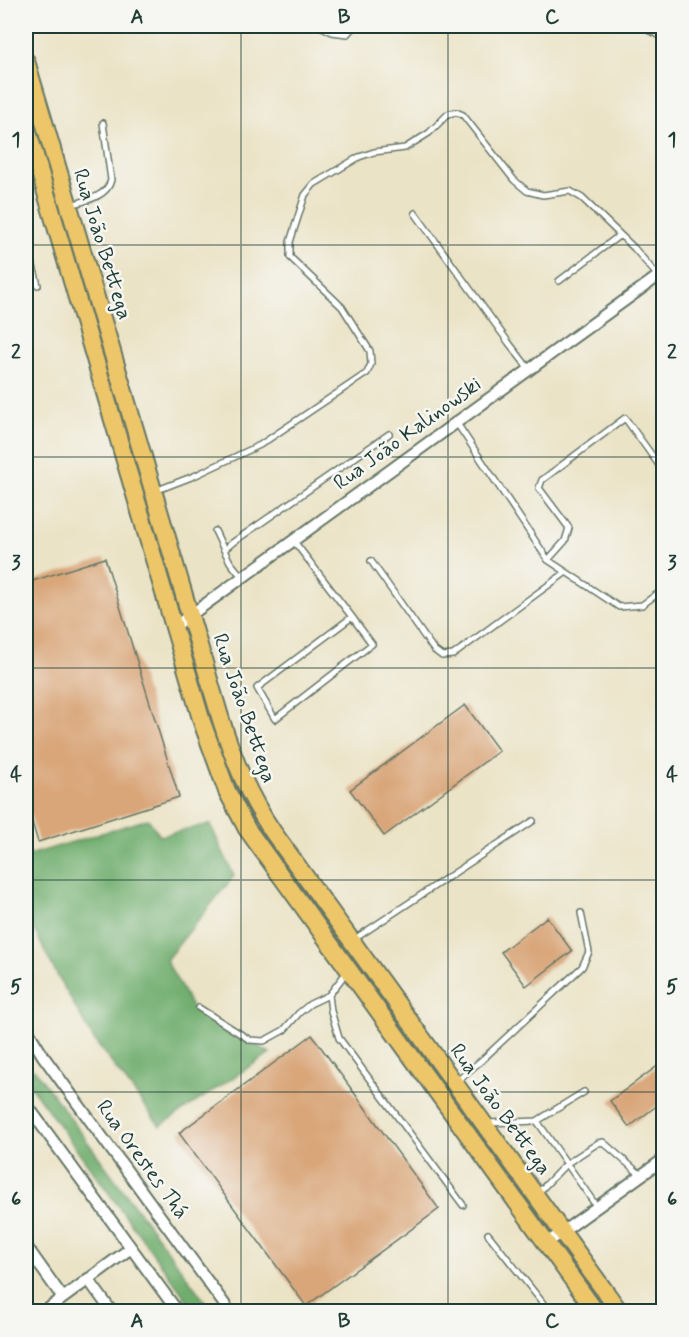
<svg xmlns="http://www.w3.org/2000/svg" width="689" height="1337" viewBox="0 0 689 1337" font-family="Mynerve,sans-serif">
<rect width="100%" height="100%" fill="#f6f6f2"/>
<filter id="ink" filterUnits="userSpaceOnUse"><feTurbulence type="fractalNoise" baseFrequency=".0167" numOctaves="2"/><feDisplacementMap in="SourceGraphic" scale="12" xChannelSelector="R" yChannelSelector="G"/><feConvolveMatrix kernelMatrix="1 2 1 2 8 2 1 2 1" color-interpolation-filters="sRGB"/></filter>
<filter id="wash" filterUnits="userSpaceOnUse"><feTurbulence type="fractalNoise" baseFrequency=".008" numOctaves="4" result="noise"/><feDisplacementMap in="SourceGraphic" scale="24" xChannelSelector="R" yChannelSelector="G"/><feGaussianBlur stdDeviation="1.35" result="paint"/><feColorMatrix in="noise" values="0 0 0 0 0 0 0 0 0 0 0 0 0 0 0 0 0 1.4 0 .05"/><feComposite in="paint" operator="in"/></filter>
<g filter="url(#wash)">
<rect width="100%" height="100%" fill="#ebe3c6"/>
<!-- forest -->
<path fill="#71ae6e" stroke="#487651" stroke-width="1.5" d="M148 819 160 836 210 824 234 876 166 960 193 1009 270 1053 160 1126 94 1040 58 977 26 914V856Z
M34 1069 212 1311H195L26 1080V1075Z"/>
<g id="blocks">
<!-- building -->
<path fill="#d9a679" d="M105 558 179 797 38 842 26 802V583Z
M465 705 499 751 384 836 350 790Z
M547 917 572 951 526 986 501 952Z
M312 1035 439 1209 306 1306 179 1133Z
M663 1062V1101L629 1127 610 1101Z"/>
</g>
</g>
<g filter="url(#ink)">
<use href="#blocks" fill-opacity="0" stroke="#667767" stroke-width="1.5"/>
<g fill="none" stroke-linecap="round" stroke-linejoin="round">
<!-- lane casing -->
<g stroke="#667767" stroke-width="8">
<path id="lane" d="M320 26 332 32 347 34 354 26
M70 205C85 201 107 197 111 180L103 123
M415 213 509 343 529 369
M26 240 38 285
M559 281 620 235
M456 422 548 560 619 607 642 605 664 589
M155 491 194 476 260 445 367 373 371 364 370 351 342 307 290 257V242L305 195 314 184 359 157 374 152 405 148 429 133 448 114 456 112 463 115 514 180 527 191 543 195 570 191 582 198 634 248 658 276
M215 531 224 550
M293 540 352 617 257 688 275 719 372 644 352 617
M548 560 565 541 569 528 539 488 542 480 625 418 664 472
M371 561 434 650 442 656 453 655 565 573
M242 577 230 562 224 550 232 543 389 434
M353 940 533 821
M346 973 329 995 331 1011 339 1038 463 1205
M199 1008 250 1040 264 1041 284 1030 299 1013 310 1004 329 995
M456 1082 483 1059 582 967 589 952 581 913
M537 1121 597 1207
M488 1123 537 1121 584 1092
M538 1193 566 1164 598 1143 603 1142 641 1175
M488 1234 550 1312"/>
</g>
<!-- street casing -->
<g stroke="#667767" stroke-width="14">
<path id="street" d="M174 627 664 272
M26 1028 43 1056 230 1312
M26 1104 178 1312
M547 1243 664 1159
M26 1246 63 1298
M88 1279 112 1312
M44 1312 131 1248"/>
</g>
<!-- secondary casing -->
<g stroke="#667767" stroke-width="18">
<path id="secondary" d="M651 26 664 32"/>
</g>
<!-- primary casing -->
<g stroke="#667767" stroke-width="20">
<path id="primary" d="M26 61 221 720C235 763 248 795 273 832L620 1312
M26 125 202 722 227 791 247 829 596 1312"/>
</g>
<!-- lane -->
<use href="#lane" stroke="#fff" stroke-width="5"/>
<!-- street -->
<use href="#street" stroke="#fff" stroke-width="10"/>
<!-- secondary -->
<use href="#secondary" stroke="#f7e8c3" stroke-width="15"/>
<!-- primary -->
<use href="#primary" stroke="#ecc669" stroke-width="16"/>
</g>
</g>
<!-- grid -->
<path fill="none" stroke="#1f3d34" stroke-width="1.5" stroke-opacity="0.55" d="M241 26V1312M448 26V1312M26 245H664M26 457H664M26 668H664M26 880H664M26 1092H664"/>
<g text-anchor="middle" stroke-width="5" stroke-linejoin="round" paint-order="stroke">
<!-- street labels -->
<g font-size="21" fill="#1f3d34" stroke="#f6f6f2">
<text transform="translate(103 244) rotate(73)" y="7">Rua João Bettega</text>
<text transform="translate(407 433) rotate(-36)" y="7">Rua João Kalinowski</text>
<text transform="translate(245 708) rotate(71)" y="7">Rua João Bettega</text>
<text transform="translate(501 1109) rotate(54)" y="7">Rua João Bettega</text>
<text transform="translate(143 1159) rotate(54)" y="7">Rua Orestes Thá</text>
</g>
</g>
<!-- margin -->
<rect width="689" height="1337" fill="none" stroke="#f6f6f2" stroke-width="66"/>
<rect x="33" y="33" width="623" height="1271" fill="none" stroke="#1f3d34" stroke-width="2"/>
<g font-size="20" text-anchor="middle" font-weight="bold" fill="#1f3d34">
<text x="137" y="23">A</text>
<text x="344" y="23">B</text>
<text x="552" y="23">C</text>
<text x="16" y="146">1</text>
<text x="672" y="146">1</text>
<text x="16" y="358">2</text>
<text x="672" y="358">2</text>
<text x="16" y="569">3</text>
<text x="672" y="569">3</text>
<text x="16" y="781">4</text>
<text x="672" y="781">4</text>
<text x="16" y="993">5</text>
<text x="672" y="993">5</text>
<text x="16" y="1205">6</text>
<text x="672" y="1205">6</text>
<text x="137" y="1327">A</text>
<text x="344" y="1327">B</text>
<text x="552" y="1327">C</text>
</g>
</svg>
